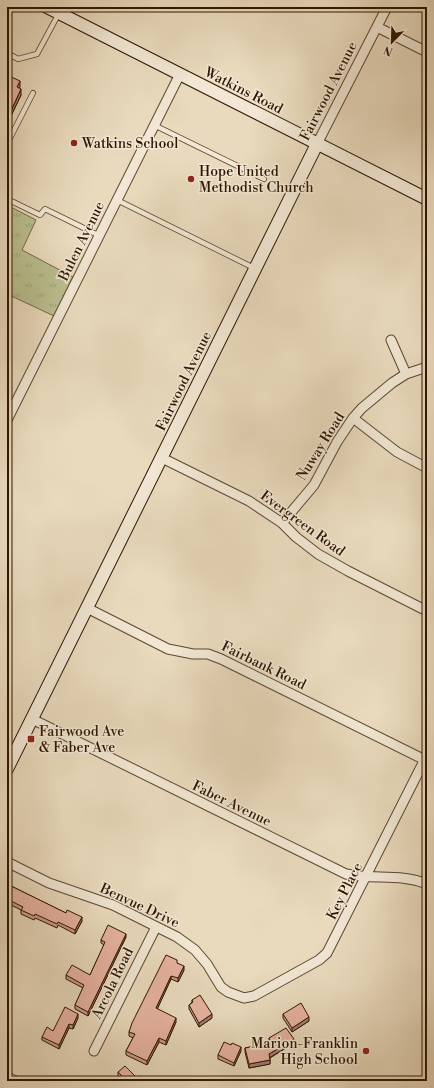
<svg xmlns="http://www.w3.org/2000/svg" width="434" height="1088" viewBox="0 0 434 1088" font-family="'Libre Bodoni',serif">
<defs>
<pattern id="grass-tufts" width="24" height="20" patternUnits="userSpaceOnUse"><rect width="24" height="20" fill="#babe8f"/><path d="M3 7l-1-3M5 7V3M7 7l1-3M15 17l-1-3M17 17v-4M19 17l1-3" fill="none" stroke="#a0a27a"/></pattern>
</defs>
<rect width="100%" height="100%" fill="#e9dabd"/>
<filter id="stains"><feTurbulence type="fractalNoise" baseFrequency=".005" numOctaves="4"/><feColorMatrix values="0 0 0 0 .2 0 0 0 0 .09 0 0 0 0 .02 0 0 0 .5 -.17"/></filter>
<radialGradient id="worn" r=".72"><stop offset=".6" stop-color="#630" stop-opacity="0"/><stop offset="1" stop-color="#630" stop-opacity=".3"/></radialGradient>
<!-- grass -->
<path fill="url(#grass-tufts)" stroke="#746a48" d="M7 205 36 220 22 250 73 277 54 316 7 294Z"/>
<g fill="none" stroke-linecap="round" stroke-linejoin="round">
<!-- lane casing -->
<g stroke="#5d462f" stroke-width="6">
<path id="lane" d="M7 53 18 59 37 54 59 13
M154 125 264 179
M7 144 33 93
M7 199 40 215 45 209 100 236
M117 200 254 268
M7 1074 21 1081"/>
</g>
<!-- street casing -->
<g stroke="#5d462f" stroke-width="11">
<path id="street" d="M377 27 427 52
M317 144 387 7
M391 340 406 374
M353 418 397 452 427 468
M7 420 180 74
M162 458 249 501 282 523 296 537 318 554 348 571 427 611
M282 523 314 485 337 442 353 418 362 408 392 383 406 374 427 367
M87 608 168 649 193 654H208L221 659 425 760
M32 719 346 874C374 880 400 873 427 884
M7 862 49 883 113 905 177 937 195 950 207 964 221 987 228 992 244 998 254 996 319 960 327 953 427 755
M94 1051 156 927"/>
</g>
<!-- secondary casing -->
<g stroke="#2e1500" stroke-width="14">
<path id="secondary" d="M47 7 427 199
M7 769 317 144"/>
</g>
<!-- lane -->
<use href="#lane" stroke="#f1e7d4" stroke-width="4.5"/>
<!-- street -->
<use href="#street" stroke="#f1e7d4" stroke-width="9"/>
<!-- secondary -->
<use href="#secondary" stroke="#f1e7d4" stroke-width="12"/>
</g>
<!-- wall -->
<path fill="#c79a8a" stroke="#2e1500" d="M7 75 20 87 19 88 21 95 10 118 7 117Z
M7 884 82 921 75 934 58 925 57 928 35 918 34 920 21 914V910L7 903Z
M126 937 88 1016 75 1009V1005L83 988 66 979V975H90L104 945 101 943V940Z
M177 963 184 970 178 982 171 979 157 1009 176 1022 166 1045 159 1042 147 1065 126 1055V1051L133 1038 129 1036V1032Z
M192 1000 212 1018 199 1027 189 1009V1005L192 1002Z
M283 1014 309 1021 292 1032 283 1018Z
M78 1018 73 1029 69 1028 59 1049 42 1040V1037Z
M269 1038 294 1043 270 1058V1064L249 1068 245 1052V1048L270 1043 269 1042Z
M241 1051 234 1066 218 1059V1055Z
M118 1072 136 1077 140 1080 139 1081H122V1080L118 1076Z"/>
<!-- shaded-wall -->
<path fill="#a27d71" stroke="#2e1500" d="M20 81V87L17 93V87Z
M21 89V95L10 118V113Z
M82 917V921L75 934V930Z
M126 934V937L88 1016V1012Z
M184 966V970L178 982V978Z
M171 976V979L156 1012V1008Z
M78 1014V1018L73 1029V1025Z
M212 1014V1018L199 1027V1023Z
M309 1017V1021L292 1032V1028Z
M176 1018V1022L166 1045V1041Z
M69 1024V1028L59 1049V1045Z
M159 1038V1042L147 1065V1061Z
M294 1039V1043L269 1058V1054Z
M241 1047V1051L234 1066V1063Z
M270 1060V1064L249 1068V1064Z
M140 1076V1080L139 1081H135Z"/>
<!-- building -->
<path fill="#e7b3a1" stroke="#2e1500" d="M7 75 20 81 17 87 21 89 10 113 7 111Z
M7 884 66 913 67 910 82 917 75 930 58 922 57 924 35 914 34 916 21 910 23 907 7 899Z
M108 925 126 934 88 1012 75 1005 84 985 66 975 72 965 90 975 105 942 101 940Z
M166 955 177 960V963L184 966 178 978 171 976 156 1008 176 1018 166 1041 159 1038 147 1061 126 1051 135 1034 129 1032 132 1023Z
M200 995 212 1014 199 1023 189 1005 193 1002 192 1000Z
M301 1003 309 1017 292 1028 283 1014Z
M65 1007 78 1014 73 1025 69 1024 59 1045 42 1037 47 1027 53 1031Z
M286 1028 294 1039 269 1054 270 1060 249 1064 245 1048 272 1043 269 1038Z
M224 1042 231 1045 232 1043 241 1047 234 1063 218 1055Z
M125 1066 136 1077 140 1076 135 1081H122L124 1078 118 1072Z
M103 1080V1081H90Z"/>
<!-- markers -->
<g fill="#8f2418" stroke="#f1e7d4" stroke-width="1.5">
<circle cx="74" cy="143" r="4"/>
<circle cx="191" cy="179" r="4"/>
<rect x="27" y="735" width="8" height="8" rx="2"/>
<circle cx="366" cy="1051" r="4"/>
</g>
<g text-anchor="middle" stroke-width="3" stroke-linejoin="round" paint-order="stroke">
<!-- street labels -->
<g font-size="14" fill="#2e1500" stroke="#f1e7d4">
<text transform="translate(244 90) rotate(27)" y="5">Watkins Road</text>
<text transform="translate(328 91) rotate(-63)" y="5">Fairwood Avenue</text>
<text transform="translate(81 241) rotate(-64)" y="5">Bulen Avenue</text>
<text transform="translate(183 381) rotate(-64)" y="5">Fairwood Avenue</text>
<text transform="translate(320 446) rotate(-58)" y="5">Nuway Road</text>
<text transform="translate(303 523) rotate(36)" y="5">Evergreen Road</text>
<text transform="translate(264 665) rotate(26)" y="5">Fairbank Road</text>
<text transform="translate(232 803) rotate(26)" y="5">Faber Avenue</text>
<text transform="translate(344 891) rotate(-63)" y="5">Key Place</text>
<text transform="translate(140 905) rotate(25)" y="5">Benvue Drive</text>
<text transform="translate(112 983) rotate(-64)" y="5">Arcola Road</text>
</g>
<!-- poi labels -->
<g font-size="14" fill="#2e1500" stroke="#f1e7d4" text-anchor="start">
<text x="82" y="148">Watkins School</text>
<text x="199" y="176">Hope United<tspan x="199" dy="16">Methodist Church</tspan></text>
<text x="39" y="736">Fairwood Ave<tspan x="39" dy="16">&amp; Faber Ave</tspan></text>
<text x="358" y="1048" text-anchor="end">Marion-Franklin<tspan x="358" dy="16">High School</tspan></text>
</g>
</g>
<!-- margin -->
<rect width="434" height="1088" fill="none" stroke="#e9dabd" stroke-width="24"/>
<rect x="8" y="8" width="418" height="1072" fill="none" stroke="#2e1500" stroke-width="2"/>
<rect x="12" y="12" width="410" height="1064" fill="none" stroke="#2e1500"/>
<!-- north arrow -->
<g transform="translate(392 42) rotate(203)" stroke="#f1e7d4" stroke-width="3" paint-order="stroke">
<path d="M0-3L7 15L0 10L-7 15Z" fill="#2e1500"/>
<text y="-6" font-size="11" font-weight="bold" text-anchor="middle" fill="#2e1500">N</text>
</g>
<rect width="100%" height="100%" filter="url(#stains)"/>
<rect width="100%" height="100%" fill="url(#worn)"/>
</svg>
